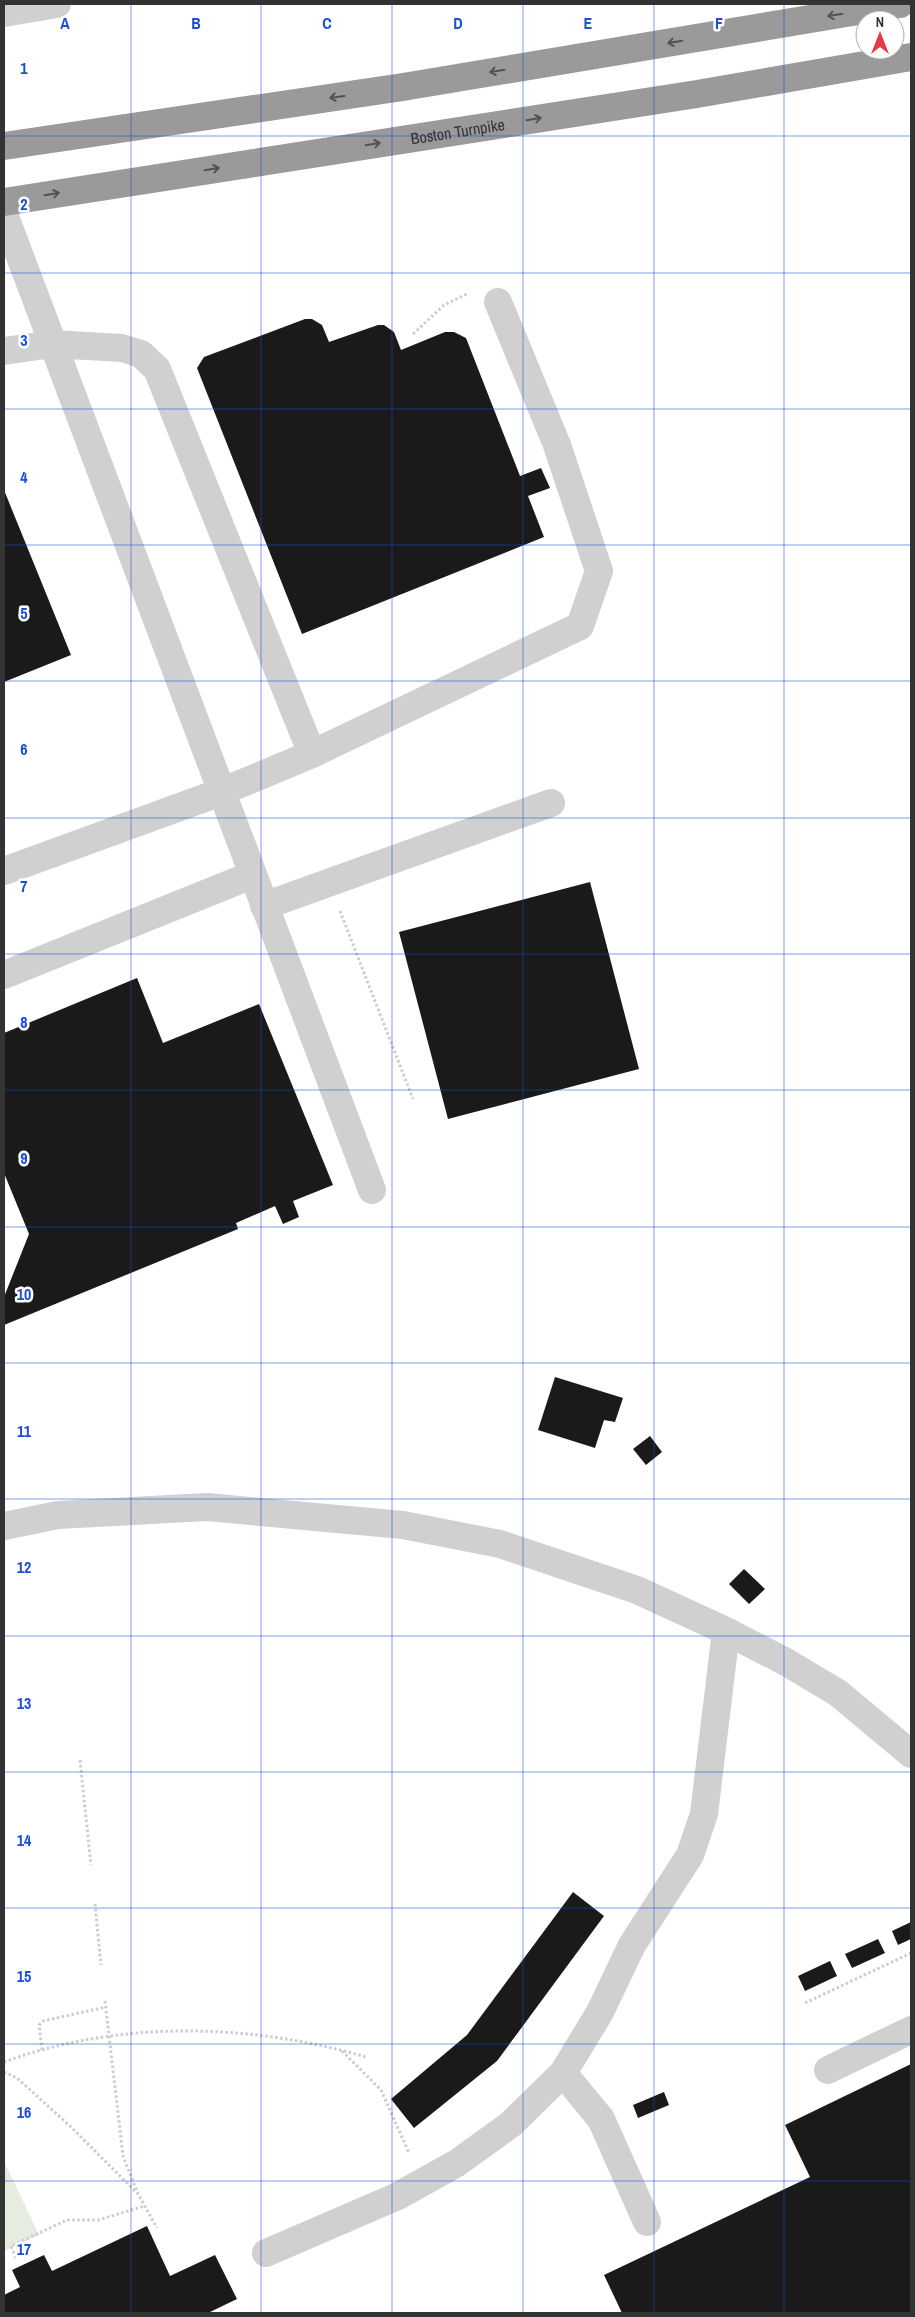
<svg xmlns="http://www.w3.org/2000/svg" width="915" height="2317" viewBox="0 0 915 2317" font-family="'Archivo Narrow',sans-serif">
<rect width="100%" height="100%" fill="#fff"/>
<!-- green -->
<path fill="#e6ecdf" d="M4 2161 39 2235 4 2251Z"/>
<!-- building -->
<path fill="#1a1a1a" d="M305 319H312L322 325 329 342 378 325H384L394 332 401 350 445 332H454L466 338 520 476 541 468 550 488 528 496 544 537 302 634 197 368 204 357Z
M4 490 71 655 4 682Z
M590 882 639 1069 448 1119 399 932Z
M137 978 163 1043 259 1004 333 1185 293 1201 299 1217 283 1224 275 1206 236 1223 238 1229 4 1325V1297L29 1234 4 1173V1033Z
M555 1377 623 1398 615 1422 604 1420 595 1448 538 1430Z
M650 1436 662 1452 646 1465 633 1449Z
M744 1569 765 1589 749 1604 729 1584Z
M573 1892 604 1916 497 2061 414 2128 391 2099 467 2035Z
M911 1922V1939L898 1945 892 1931Z
M878 1939 885 1953 852 1968 845 1954Z
M830 1961 837 1976 805 1991 798 1976Z
M911 2064V2313H622L604 2275 810 2177 785 2125Z
M664 2092 669 2105 638 2118 633 2105Z
M147 2226 170 2276 215 2255 237 2299 208 2313H4V2295L20 2287 12 2270 44 2255 52 2271Z"/>
<g fill="none" stroke-linecap="round" stroke-linejoin="round">
<!-- path -->
<path stroke="#cdcdcd" stroke-width="3" stroke-dasharray="2.5 2.5" stroke-linecap="butt" d="M413 334 444 305 467 294
M340 911 413 1099
M80 1760 91 1865
M95 1904 101 1965
M105 2001 123 2156 138 2194 157 2228
M805 2003 911 1953
M42 2050 39 2025 43 2021 106 2007
M342 2051 381 2090 409 2153
M4 2062C118 2020 250 2023 366 2057
M4 2072 17 2078 70 2126 136 2192
M16 2258 11 2246 67 2220H98L145 2206"/>
<!-- minor -->
<path stroke="#d0d0d0" stroke-width="28" d="M4 13 57 4
M4 214 372 1190
M4 351 52 344 122 348 141 354 157 369 312 754 580 626 599 571 557 445 498 302
M4 871 221 792 312 754
M264 906 551 803
M4 975 252 875
M4 1526 58 1515 207 1507 403 1525 500 1544 637 1590 726 1631 786 1662 838 1693 911 1754
M828 2070 911 2030
M563 2073 601 2119 647 2222
M266 2253 398 2196 457 2163 511 2124 563 2073 600 2012 632 1945 690 1855 704 1814 726 1631"/>
<!-- highway -->
<g stroke="#9a9a9a" stroke-width="28">
<path d="M4 146 403 87 900 4"/>
<path id="s1" d="M4 202 697 94 911 57"/>
</g>
</g>
<!-- one-way arrows -->
<defs><path id="oneway-shaft" d="M-6 0H5M1.5-3L5.5 0L1.5 3" fill="none" stroke-width="1.6" stroke-linecap="round" stroke-linejoin="round" transform="scale(1.25)"/></defs>
<g stroke="#525252">
<use href="#oneway-shaft" transform="translate(835 15) rotate(170)"/>
<use href="#oneway-shaft" transform="translate(675 42) rotate(170)"/>
<use href="#oneway-shaft" transform="translate(497 71) rotate(170)"/>
<use href="#oneway-shaft" transform="translate(337 97) rotate(172)"/>
<use href="#oneway-shaft" transform="translate(534 119) rotate(-9)"/>
<use href="#oneway-shaft" transform="translate(373 144) rotate(-9)"/>
<use href="#oneway-shaft" transform="translate(212 169) rotate(-9)"/>
<use href="#oneway-shaft" transform="translate(52 194) rotate(-9)"/>
</g>
<!-- grid -->
<path fill="none" stroke="#1d4ed8" stroke-width="1" stroke-opacity="0.55" d="M131 4V2313M261 4V2313M392 4V2313M523 4V2313M654 4V2313M784 4V2313M4 136H911M4 273H911M4 409H911M4 545H911M4 681H911M4 818H911M4 954H911M4 1090H911M4 1227H911M4 1363H911M4 1499H911M4 1636H911M4 1772H911M4 1908H911M4 2044H911M4 2181H911"/>
<g text-anchor="middle" stroke-width="5" stroke-linejoin="round" paint-order="stroke">
<!-- street labels -->
<g font-size="16" fill="#333" stroke="#fff">
<text dy="6" stroke="none"><textPath href="#s1" startOffset="459">Boston Turnpike</textPath></text>
</g>
</g>
<g font-size="16" text-anchor="middle" font-weight="bold" fill="#1d4ed8" stroke="#fff" stroke-width="5" stroke-linejoin="round" paint-order="stroke">
<text x="65" y="29">A</text>
<text x="196" y="29">B</text>
<text x="327" y="29">C</text>
<text x="458" y="29">D</text>
<text x="588" y="29">E</text>
<text x="719" y="29">F</text>
<text x="24" y="74">1</text>
<text x="24" y="210">2</text>
<text x="24" y="346">3</text>
<text x="24" y="483">4</text>
<text x="24" y="619">5</text>
<text x="24" y="755">6</text>
<text x="24" y="892">7</text>
<text x="24" y="1028">8</text>
<text x="24" y="1164">9</text>
<text x="24" y="1300">10</text>
<text x="24" y="1437">11</text>
<text x="24" y="1573">12</text>
<text x="24" y="1709">13</text>
<text x="24" y="1846">14</text>
<text x="24" y="1982">15</text>
<text x="24" y="2118">16</text>
<text x="24" y="2255">17</text>
</g>
<!-- border -->
<rect width="915" height="2317" fill="none" stroke="#333333" stroke-width="10"/>
<!-- north arrow -->
<g transform="translate(880 35)"><circle r="24" fill="#ffffff" stroke="#adadad"/>
<path d="M0-4L9 19L0 12L-9 19Z" fill="#e63946"/>
<text y="-8" font-size="14" font-weight="bold" text-anchor="middle" fill="#333333">N</text>
</g>
</svg>
